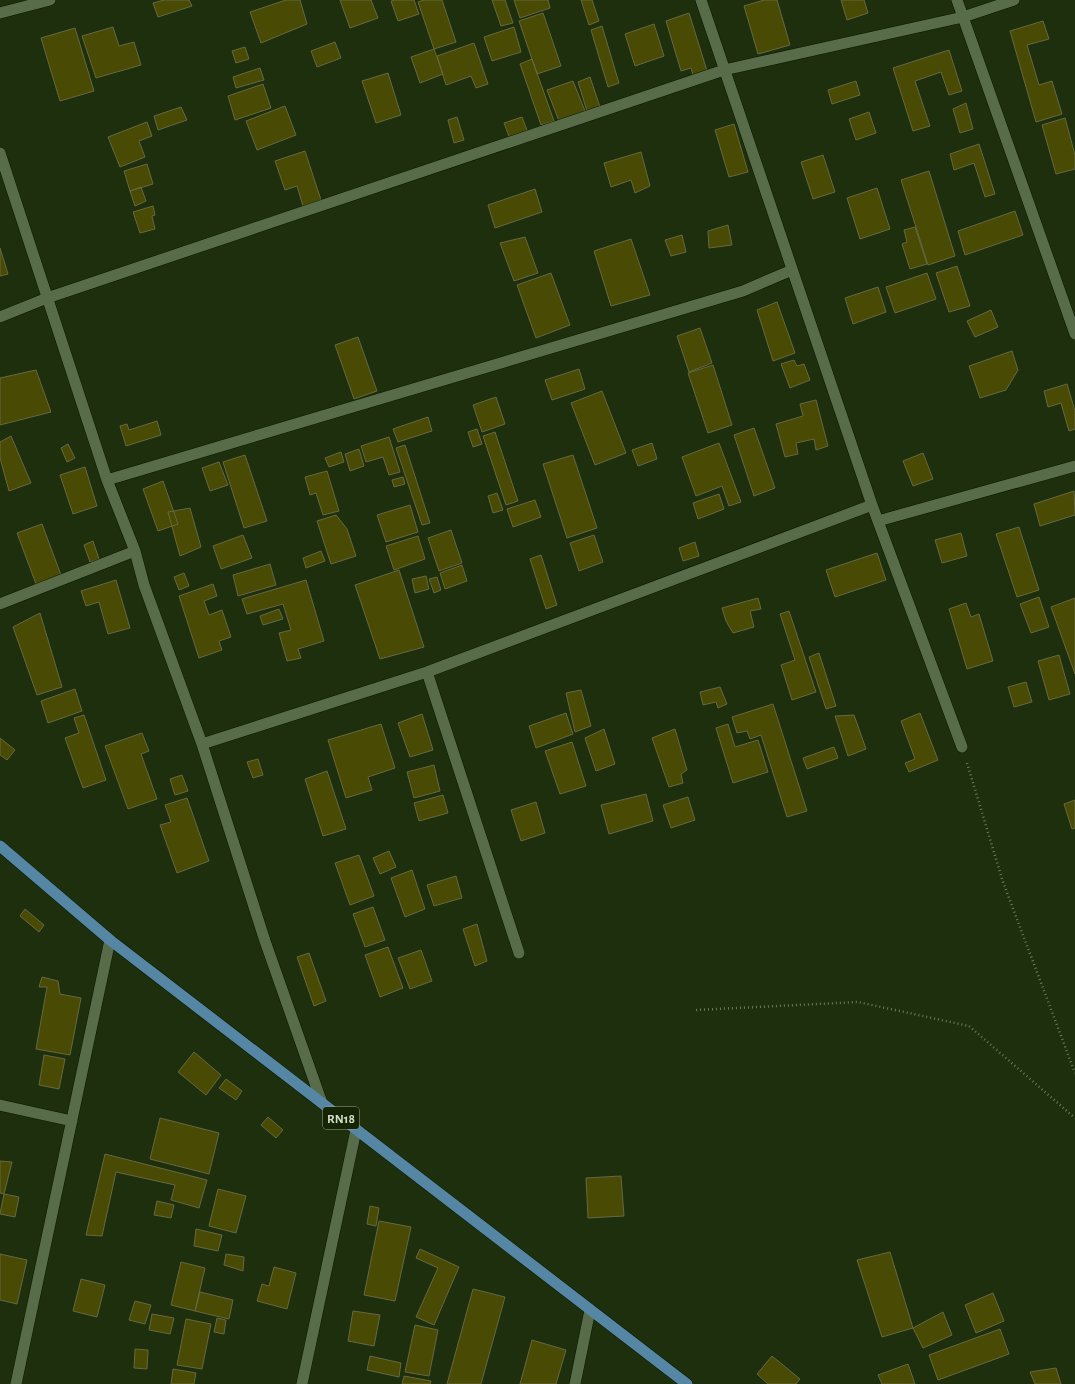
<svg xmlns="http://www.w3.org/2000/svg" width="1075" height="1384" viewBox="0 0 1075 1384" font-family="'Alegreya Sans',sans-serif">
<rect width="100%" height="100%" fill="#1e2f0e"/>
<!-- building -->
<path fill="#494b04" stroke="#666841" d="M164 0H189L192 6 158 17 153 3Z
M286 0H300L307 24 261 43 250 12Z
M340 0H371L378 18 350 28Z
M395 0H414L419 14 398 21 391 1Z
M424 0H442L456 42 434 49 418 2Z
M492 0H505L513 23 501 26Z
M514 0H548L550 8 520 18Z
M581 0H592L599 21 589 25Z
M764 0H777L790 45 758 54 744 6Z
M841 0H864L868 13 847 20Z
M543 13 561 66 537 74 519 21Z
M689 13 708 74 694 78 691 68 681 71 666 21Z
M1043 21 1049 39 1027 45 1039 85 1052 81 1062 114 1036 122 1010 31Z
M654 24 664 56 635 66 625 34Z
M602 26 619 83 608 87 591 30Z
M113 27 119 46 134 42 141 65 96 78 82 36Z
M514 27 521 52 492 61 484 37Z
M75 28 94 91 60 101 41 38Z
M335 42 341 58 317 67 311 51Z
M474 43 488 84 476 88 471 76 446 85 437 56Z
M245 47 249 59 236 63 232 51Z
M434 49 443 74 420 83 411 57Z
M949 50 962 91 949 95 941 72 915 81 930 126 913 131 893 68Z
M532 59 554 121 541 125 520 64Z
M260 68 264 80 236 88 233 77Z
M388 73 401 115 376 123 362 81Z
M590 77 600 107 587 111 578 82Z
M573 81 585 111 559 121 547 90Z
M856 81 860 95 832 104 828 90Z
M263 84 271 108 235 120 228 96Z
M966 103 973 129 960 133 953 109Z
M285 106 296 135 257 150 246 121Z
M181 107 187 120 158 130 154 116Z
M869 112 876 133 856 140 849 119Z
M457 117 464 140 454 143 448 120Z
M522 117 528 133 510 139 504 123Z
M1065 118 1075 155V169L1056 174 1042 125Z
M147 122 152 136 139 141 145 157 120 167 108 137Z
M734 124 748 172 729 177 715 130Z
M979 144 995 194 985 197 974 163 954 170 950 154Z
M305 151 321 200 303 206 297 186 285 190 275 161Z
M641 152 650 186 635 193 631 180 611 187 604 163Z
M823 155 835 192 813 199 801 162Z
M147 164 153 184 130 191 124 171Z
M929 171 955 256 928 265 901 180Z
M141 187 146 201 135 206 130 191Z
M877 188 890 229 860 239 847 198Z
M535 189 542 212 495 228 488 205Z
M153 206 155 215 152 216 155 229 140 233 133 212Z
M1015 211 1023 235 965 255 958 231Z
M728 225 732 245 709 248 708 231Z
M915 227 927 264 910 269 902 244 907 242 904 230Z
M682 235 686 252 671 256 665 240Z
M525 237 538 273 514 281 500 243Z
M631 239 650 295 611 306 594 251Z
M0 248 8 274 0 276Z
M957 266 970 306 949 312 936 273Z
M551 273 570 325 536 338 517 285Z
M927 273 936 299 895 313 886 287Z
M878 287 886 312 853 324 845 298Z
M777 302 795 353 773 361 757 310Z
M991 310 998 327 975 337 967 321Z
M700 328 712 363 689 372 677 336Z
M358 337 377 391 354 399 335 345Z
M1012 351 1018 370 1006 390 980 398 969 366Z
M794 360 797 366 804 364 810 380 790 388 781 364Z
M713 365 732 425 708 433 688 373Z
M579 369 585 389 552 400 545 380Z
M36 370 51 412 0 425V378Z
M1067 384 1075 411V429L1069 431 1061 403 1048 407 1044 391Z
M602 391 626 453 595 465 571 403Z
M496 397 505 424 482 432 473 405Z
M816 400 828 446 816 450 814 439 796 443 798 454 785 457 776 424 803 416 800 404Z
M428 417 432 431 398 442 393 429Z
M157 421 161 435 126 446 120 426 127 424 129 430Z
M754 428 775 488 754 496 734 435Z
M477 429 482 444 473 447 468 432Z
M495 432 518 501 506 505 483 436Z
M11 436 31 483 9 491 0 458V442Z
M389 437 400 472 389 475 383 457 366 462 361 446Z
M652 443 657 459 638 466 632 450Z
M719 443 741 502 729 506 722 486 696 496 682 457Z
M68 444 75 458 67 462 61 448Z
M405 445 430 523 422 525 396 448Z
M359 449 364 466 350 471 345 454Z
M341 452 344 462 329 467 325 458Z
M923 453 933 479 913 486 903 461Z
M245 455 267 521 244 528 223 462Z
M573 455 597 528 567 538 543 464Z
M219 462 228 485 210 491 202 468Z
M85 467 97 506 73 514 60 475Z
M327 471 339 511 323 515 316 493 310 495 305 477Z
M403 477 405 484 394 487 392 480Z
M163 481 178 524 158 531 143 489Z
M1074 491 1075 515 1040 526 1034 504Z
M497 493 503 510 493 513 488 496Z
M719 494 724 509 698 519 693 503Z
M535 500 541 517 513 527 507 509Z
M410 505 418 532 386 542 377 515Z
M190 508 201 547 180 556 168 512Z
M336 515 347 529 356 556 331 564 317 521Z
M42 524 61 575 36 584 17 533Z
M1019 527 1039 590 1017 597 996 534Z
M451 530 462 563 439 571 428 538Z
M961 533 967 556 942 563 935 540Z
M243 535 252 558 221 569 213 546Z
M594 535 603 562 579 571 570 543Z
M418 536 425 559 394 570 386 546Z
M93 541 99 559 90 562 84 545Z
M695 542 699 556 683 561 679 548Z
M321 551 325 561 306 568 303 558Z
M877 553 886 580 835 597 826 570Z
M541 555 557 605 546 609 530 559Z
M270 564 276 585 238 596 233 575Z
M462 565 467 581 445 589 440 573Z
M399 570 424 647 380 659 355 585Z
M184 573 189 586 179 590 174 577Z
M426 576 429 589 415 593 412 579Z
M437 577 441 590 434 593 429 579Z
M116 580 130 628 108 634 99 602 86 606 81 591Z
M306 580 324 641 298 649 301 658 287 661 279 633 291 630 283 604 247 614 242 599Z
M213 584 217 596 204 601 209 615 222 610 231 637 219 641 222 650 199 658 179 596Z
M1039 597 1049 627 1031 633 1020 604Z
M758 598 761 609 750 611 754 627 733 633 726 621 722 608Z
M1075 598V674L1051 607Z
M966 603 971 617 979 614 993 661 967 669 949 609Z
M279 609 283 619 263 625 260 616Z
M789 611 816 692 792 700 781 665 795 660 780 614Z
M40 613 62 687 37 695 13 627Z
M819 653 836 706 826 709 809 657Z
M1059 655 1070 694 1049 700 1038 661Z
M1026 682 1032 702 1014 707 1008 687Z
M720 687 727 704 718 708 716 702 703 705 700 692Z
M75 689 82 711 48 723 41 701Z
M581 690 591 726 575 732 566 693Z
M773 704 807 811 787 817 761 735 750 739 747 731 737 733 732 717Z
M566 713 573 734 536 748 529 726Z
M920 713 938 760 909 772 905 763 915 759 901 721Z
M422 714 433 750 410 757 398 723Z
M84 715 106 780 83 788 65 738 79 733 74 718Z
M854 715 866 749 848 756 835 716Z
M381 724 395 768 368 777 372 790 346 798 328 740Z
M728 724 735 747 758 740 768 772 733 783 716 728Z
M604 729 615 764 596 771 585 738Z
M675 729 687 770 681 774 683 783 669 787 652 738Z
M142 733 149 751 141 754 157 799 128 809 105 746Z
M0 738 15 750 7 760 0 755Z
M572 742 586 786 560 794 545 751Z
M834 747 838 758 807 769 803 758Z
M258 759 263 775 253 778 247 762Z
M434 765 440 791 414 798 407 772Z
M327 771 346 829 323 836 305 779Z
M182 775 188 791 175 795 170 779Z
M646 794 653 821 609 834 601 805Z
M443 795 448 813 419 821 414 803Z
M688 797 695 820 671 828 663 805Z
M187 798 209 861 177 873 160 825 171 822 165 805Z
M1075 800V828L1072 829 1064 804Z
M536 802 545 833 521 841 511 810Z
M389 851 396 867 380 874 373 858Z
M359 855 374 896 350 905 335 863Z
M412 870 425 909 405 917 391 878Z
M456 876 462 898 434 906 427 885Z
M373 907 385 940 365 947 353 914Z
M25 909 44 925 39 932 20 916Z
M477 924 487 961 475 966 463 929Z
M388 947 403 988 380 997 365 955Z
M421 950 432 981 410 989 398 958Z
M309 953 326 1001 314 1006 297 957Z
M42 977 58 981 60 994 81 998 70 1055 36 1049 47 987H39Z
M194 1052 221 1075 206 1095 178 1072Z
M44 1055 65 1059 59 1089 39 1085Z
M226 1079 242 1091 236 1100 219 1088Z
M268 1117 283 1130 276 1138 261 1125Z
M160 1118 219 1133 209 1174 150 1159Z
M105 1154 207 1180 199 1208 171 1200 175 1185 116 1172 102 1236 86 1235Z
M0 1161 12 1162 4 1194 0 1193Z
M621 1176 624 1216 588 1218 586 1178Z
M218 1189 246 1196 236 1233 209 1226Z
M4 1194 19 1197 15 1217 0 1214Z
M157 1201 174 1205 171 1218 154 1215Z
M370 1206 379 1208 376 1226 367 1224Z
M379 1221 411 1227 395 1301 364 1295Z
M196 1229 222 1235 218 1251 194 1246Z
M420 1249 459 1267 434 1325 416 1317 438 1268 416 1258Z
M890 1252 913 1328 882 1337 857 1260Z
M0 1254 27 1260 17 1304 0 1300Z
M226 1254 244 1257 243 1271 224 1265Z
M181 1262 205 1268 195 1311 171 1305Z
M274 1267 296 1273 287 1309 257 1301 262 1284 269 1286Z
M81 1279 105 1285 97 1317 73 1311Z
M473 1289 505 1297 481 1384H447Z
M200 1292 233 1300 229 1319 195 1311Z
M993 1293 1004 1321 976 1333 965 1305Z
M135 1301 151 1305 145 1324 129 1320Z
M353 1311 380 1315 374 1346 348 1341Z
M943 1312 952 1335 923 1348 913 1328Z
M152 1314 174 1318 170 1334 149 1330Z
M217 1318 226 1320 224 1334 214 1332Z
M186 1319 211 1324 202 1369 177 1365Z
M415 1325 438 1330 429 1376 405 1372Z
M1000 1329 1009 1354 938 1380 929 1355Z
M532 1340 566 1350 556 1384H520Z
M135 1349 148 1350 147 1369 134 1368Z
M370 1356 401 1363 399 1377 367 1370Z
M772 1356 800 1379 796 1384H768L757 1374Z
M908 1364 915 1384H882L878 1375Z
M1056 1368 1061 1384H1035L1030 1372Z
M173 1369 196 1373 194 1384H171Z
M404 1376 431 1381 430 1384H402Z"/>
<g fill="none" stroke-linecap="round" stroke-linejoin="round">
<!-- minor casing -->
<g stroke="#081700" stroke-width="12">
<path id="minor" d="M701 0 872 505 962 747
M957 0 1075 334
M0 13 50 0
M0 153 107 480 135 551 144 585 202 744 265 941 322 1103
M0 317 47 298 724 70 963 17 1014 0
M107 480 743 291 792 270
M878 521 1075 466
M0 604 135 551
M427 672 519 953
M202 744 427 672 872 505
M0 1105 72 1121
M16 1384 110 940
M302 1384 356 1130
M575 1384 590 1310"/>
</g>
<!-- primary casing -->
<g stroke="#081700" stroke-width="12">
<path id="primary" d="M0 846 110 940 687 1384"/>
</g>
<!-- path -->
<path stroke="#6b7a5f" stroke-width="2.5" stroke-dasharray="1 3" stroke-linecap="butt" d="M967 763 1003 882 1075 1073
M696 1010 858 1002 969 1026 1075 1118"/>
<!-- minor -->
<use href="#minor" stroke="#596c49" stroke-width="11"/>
<!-- primary -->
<use href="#primary" stroke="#5586a3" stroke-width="11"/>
</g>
<g text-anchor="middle" stroke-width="3" stroke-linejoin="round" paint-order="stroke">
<!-- shield labels -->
<rect fill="#152504" stroke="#99a68f" stroke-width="1" x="323" y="1107" width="36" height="22" rx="3"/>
<g font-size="13" font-weight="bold" fill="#d2ddca">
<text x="341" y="1123">RN18</text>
</g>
</g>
</svg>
